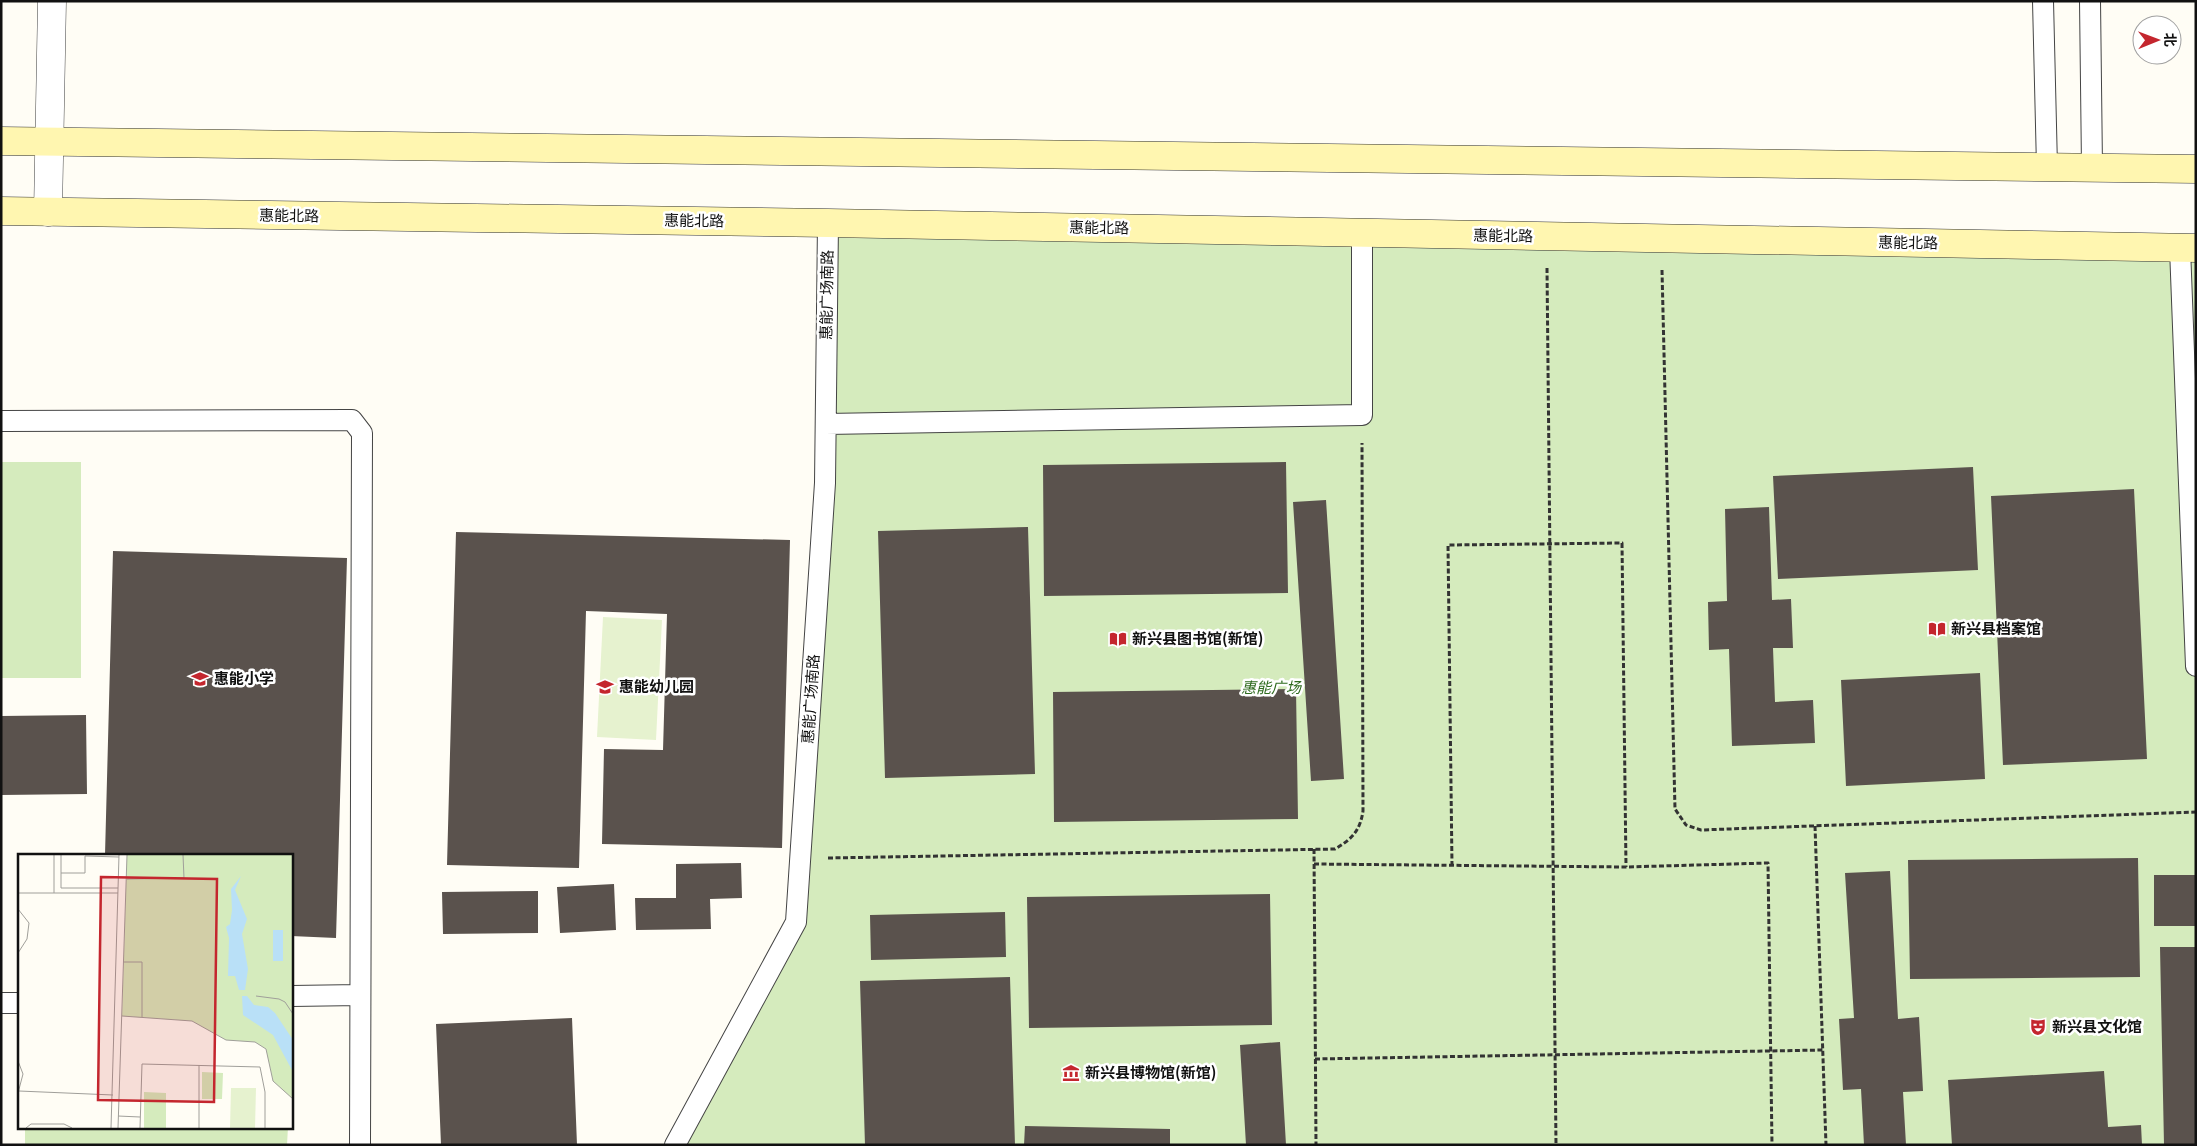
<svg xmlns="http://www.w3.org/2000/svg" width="2197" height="1146" viewBox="0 0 2197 1146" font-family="Georgia,'Noto Sans SC',serif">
<rect width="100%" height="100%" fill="#fffdf5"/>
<!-- green -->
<path fill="#d5ebbd" d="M828 223 2196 248V1145H675L796 922Z
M1 462H81V678H1Z
M25 1127H288L287 1145H25Z"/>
<!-- pitch -->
<path fill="#e6f2cf" d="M603 617 662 620 656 740 597 737Z"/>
<!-- building -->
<path fill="#5a524d" d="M1286 462 1288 593 1044 596 1043 465Z
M1973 467 1978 570 1778 579 1773 476Z
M2134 489 2147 759 2003 765 1991 496Z
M1326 500 1344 779 1311 781 1293 502Z
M1769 507 1772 600 1791 599 1793 648H1773L1775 702 1813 700 1815 743 1732 746 1729 649 1709 650 1708 602 1727 601 1725 509Z
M1028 527 1035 774 885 778 878 531Z
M456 532 790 540 782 848 602 844 604 749 663 750 667 614 586 611 579 868 447 865Z
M113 551 347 558 336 938 291 936V855H105Z
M1980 673 1985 779 1846 786 1841 680Z
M1296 689 1298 819 1054 822 1053 692Z
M86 715 87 794 1 795V716Z
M2138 858 2140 977 1910 979 1908 860Z
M741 863 742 898 710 899 711 929 636 930 635 898H676V864Z
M1890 871 1898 1019 1919 1017 1923 1091 1903 1092 1906 1145H1864L1861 1089 1843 1090 1839 1019 1854 1018 1845 873Z
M2154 875H2196V926H2154Z
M614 884 616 930 560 933 557 887Z
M538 891V933L443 934 442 892Z
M1270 894 1272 1025 1029 1028 1027 897Z
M1005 912 1006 957 871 960 870 915Z
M2160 947H2196V1145H2164Z
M1010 977 1015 1145H865L860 981Z
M572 1018 577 1145H441L436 1024Z
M1280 1042 1286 1145H1246L1240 1045Z
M2104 1071 2108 1127 2141 1125 2142 1145H1952L1948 1080Z
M1025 1126 1170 1129V1145H1024Z"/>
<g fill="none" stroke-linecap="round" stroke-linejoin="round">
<!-- lane casing -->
<g stroke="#444" stroke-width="22">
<path id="lane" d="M2043 1 2047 167
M2090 1 2092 167
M2180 248 2196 666
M1 421 352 420 362 433 360 1145
M826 424 1362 415V234
M291 996 360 995
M1 1003H19
M675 1145 796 922 825 483 828 223"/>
</g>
<!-- street casing -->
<g stroke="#444" stroke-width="29">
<path id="street" d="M48 212 52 1"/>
</g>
<!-- secondary casing -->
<g stroke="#333" stroke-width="29">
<path id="secondary" d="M1 141 2196 169
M1 211 828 223 2196 248"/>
</g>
<!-- path -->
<path stroke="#333" stroke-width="3" stroke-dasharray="5 2.5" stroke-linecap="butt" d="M1547 268 1556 1145
M1662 270 1675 809 1686 825 1701 830 2196 812
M1815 826 1826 1145
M1314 849 1316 1145
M828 858 1335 849C1352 839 1360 831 1363 811L1362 443
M1314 864 1626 867 1768 863 1772 1145
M1452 866 1448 545 1622 543 1626 867
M1315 1059 1823 1050"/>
<!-- lane -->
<use href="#lane" stroke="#fff" stroke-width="20"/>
<!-- street -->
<use href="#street" stroke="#fff" stroke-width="28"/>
<!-- secondary -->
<use href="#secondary" stroke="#fff6b0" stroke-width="28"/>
</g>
<!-- icons -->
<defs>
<g id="library-bare" transform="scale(1.35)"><path d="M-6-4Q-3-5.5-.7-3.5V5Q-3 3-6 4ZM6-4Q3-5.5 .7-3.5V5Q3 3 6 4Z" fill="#c4262e" stroke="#fff" stroke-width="2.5" paint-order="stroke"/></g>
<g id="school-bare" transform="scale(1.35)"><path d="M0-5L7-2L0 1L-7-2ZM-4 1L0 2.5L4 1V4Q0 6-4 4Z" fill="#c4262e" stroke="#fff" stroke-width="2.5" paint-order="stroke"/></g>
<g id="theatre-bare" transform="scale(1.35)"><path d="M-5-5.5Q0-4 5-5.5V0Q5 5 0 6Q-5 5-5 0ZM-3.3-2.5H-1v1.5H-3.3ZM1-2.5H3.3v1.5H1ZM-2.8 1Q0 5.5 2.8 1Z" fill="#c4262e" stroke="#fff" stroke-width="2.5" paint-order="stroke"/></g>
<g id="museum-bare" transform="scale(1.35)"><path d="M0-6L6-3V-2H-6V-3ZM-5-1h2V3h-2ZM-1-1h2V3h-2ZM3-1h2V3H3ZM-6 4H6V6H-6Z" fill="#c4262e" stroke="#fff" stroke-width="2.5" paint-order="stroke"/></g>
</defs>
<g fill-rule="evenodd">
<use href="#library-bare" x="1937" y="629"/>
<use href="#library-bare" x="1118" y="639"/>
<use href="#school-bare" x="200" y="679"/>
<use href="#school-bare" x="605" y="687"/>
<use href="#theatre-bare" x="2038" y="1027"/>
<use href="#museum-bare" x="1071" y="1073"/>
</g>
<g text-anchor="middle" stroke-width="5" stroke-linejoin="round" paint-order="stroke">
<!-- street labels -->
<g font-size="15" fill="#111" stroke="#fff">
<text transform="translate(289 216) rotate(1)" y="5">惠能北路</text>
<text transform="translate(694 221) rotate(1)" y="5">惠能北路</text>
<text transform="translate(1099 228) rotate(1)" y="5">惠能北路</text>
<text transform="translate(1503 236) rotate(1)" y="5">惠能北路</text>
<text transform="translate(1908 243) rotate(1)" y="5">惠能北路</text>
<text transform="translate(827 295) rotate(-89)" y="5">惠能广场南路</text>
<text transform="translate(811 699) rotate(-86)" y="5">惠能广场南路</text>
</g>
<!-- poi labels -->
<g font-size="15" font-weight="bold" fill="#111" stroke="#fff" text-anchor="start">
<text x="1951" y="634">新兴县档案馆</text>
<text x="1132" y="644">新兴县图书馆(新馆)</text>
<text x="214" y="684">惠能小学</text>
<text x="619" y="692">惠能幼儿园</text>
<text x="2052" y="1032">新兴县文化馆</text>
<text x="1085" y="1078">新兴县博物馆(新馆)</text>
</g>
<!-- park labels -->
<g font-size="15" font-style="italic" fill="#2f6b1f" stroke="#fff">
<text x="1271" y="693">惠能广场</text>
</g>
</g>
<!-- overview -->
<g transform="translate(18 854)">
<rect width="275" height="275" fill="#fffdf5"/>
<path d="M109 1H275V245L255 227 248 195 237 188 208 186 174 167 104 162ZM184 218 205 219 204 245H184ZM126 238 148 239V274H126Z" fill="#d5ebbd"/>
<path d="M213 234H238L237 274H212Z" fill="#e6f2cf"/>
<path d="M223 22 217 36 229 65 224 80 230 115 227 136H221L217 122H210L211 84 208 73 212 70 214 56 213 35ZM255 76H265V107H255ZM224 142H229L236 151 250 153 257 159 275 186V218L255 181 225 161Z" fill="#b9e0f7"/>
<path fill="none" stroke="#a09f9a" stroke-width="1" d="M36 1V39M43 1V34H100M43 19H67V2L101 3M109 25 166 24 165 1M0 39H100M0 55 11 69 9 85 0 99M106 108H124V163M238 142 261 145 267 148 275 160M104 162 174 167 208 186 237 188 248 195 255 227 275 245M0 207 5 220 0 239M181 211V274M1 237 95 241M100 262 122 263M8 274 13 270H46L54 274M93 274 101 1M100 274 109 1M122 274 124 210 242 213 247 238V274"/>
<path fill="#c4262e" fill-opacity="0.15" stroke="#c4262e" stroke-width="2.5" d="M83 23 199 25 196 248 80 246Z"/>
<rect width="275" height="275" fill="none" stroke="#111" stroke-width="2.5"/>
</g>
<!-- border -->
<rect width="2197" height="1146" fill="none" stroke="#111111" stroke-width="5"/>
<!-- north arrow -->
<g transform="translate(2157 40) rotate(89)"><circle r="24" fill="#ffffff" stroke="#a0a0a0"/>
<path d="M0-4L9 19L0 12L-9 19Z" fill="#c4262e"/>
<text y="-8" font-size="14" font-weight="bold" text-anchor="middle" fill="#111111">北</text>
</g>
</svg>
